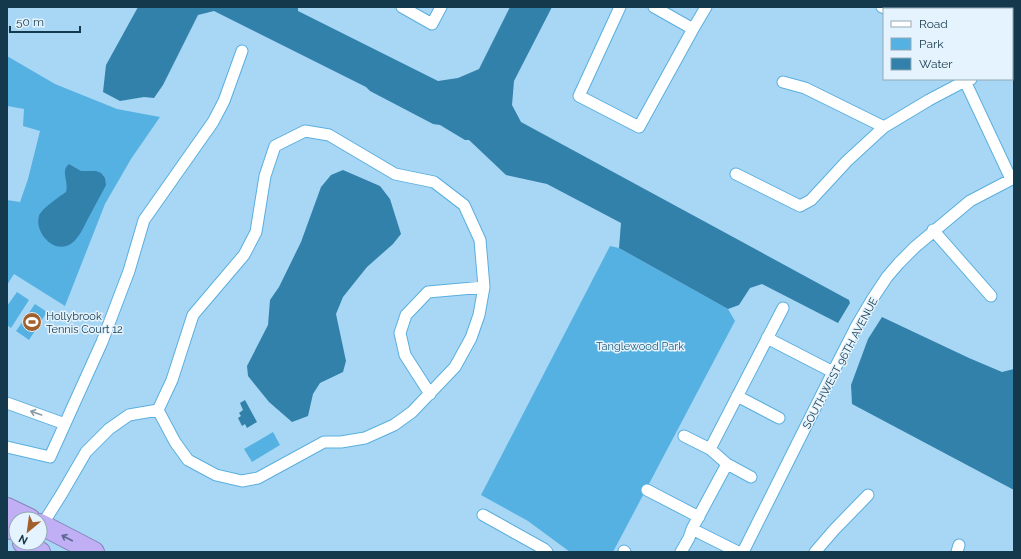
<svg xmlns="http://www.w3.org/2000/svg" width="1021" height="559" viewBox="0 0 1021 559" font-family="Raleway,sans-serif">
<rect width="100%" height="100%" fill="#a8d7f5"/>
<!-- green -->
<path fill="#56b1e3" d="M7 56 55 84 117 109 160 117 131 159 105 204 65 306 14 274 7 285V200L20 202 28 179 40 131 23 126 24 109 7 106Z
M610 246 619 248 728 309 735 321 613 552H570L528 521 481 495Z
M17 292 29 300 11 328 7 325V306Z
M35 304 47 312 29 340 16 331Z
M273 432 280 445 252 462 244 449Z"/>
<!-- water -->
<path fill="#3281ab" d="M138 7H298V11L438 81 458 78 479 69 510 7H552L514 81 512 105 521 122 849 300 850 303 838 323 762 284 750 288 739 305 728 309 619 248 621 223 547 184 506 175 469 140H465L440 125 433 124 370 91 366 87 214 11 198 15 163 85 154 98 144 97 120 101 103 92 106 65Z
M69 164 81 171H96L101 173 105 178 106 185C101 195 95 205 90 215 85 224 80 237 72 243 55 256 34 233 39 216 40 210 60 196 66 192 69 181 60 171 69 164Z
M343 170 380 186 390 199 401 234 393 244 367 267 343 297 336 314 346 361 343 372 320 383 313 394 308 416 292 422 269 402 248 376 247 366 268 325 270 300 279 287 301 242 321 187 331 175Z
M882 317 969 358 1002 372 1014 369V490L852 404 851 385 868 339Z
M245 400 257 422 247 428 245 424 242 426 238 418 241 416 239 413 243 410 240 403Z"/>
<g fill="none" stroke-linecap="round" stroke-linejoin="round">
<!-- street casing -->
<g stroke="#5aafde" stroke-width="13">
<path id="street" d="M402 7 432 24 441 7
M620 7 579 96 639 127 693 29 706 7
M654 7 693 29
M882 7 887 9
M1012 65 1014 64
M964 79 1011 179
M783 82 805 88 884 127
M736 174 800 206 811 200 847 161 884 127 929 100 965 81 971 79
M933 230 991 296
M767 338 833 372
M430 394 405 355 400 333 406 315 428 292 484 287
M737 396 779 418
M7 403 65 424
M684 436 710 449 727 464 751 477
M7 447 50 457 102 342 129 271 144 220 213 122 224 101 242 51
M710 449 783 308
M647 490 699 517
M483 515 544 549 547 552
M42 525 61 495 86 452 109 429 129 415 158 410 172 380 193 315 244 255 256 232 265 176 275 146 305 131 329 135 395 174 434 182 464 205 480 240 484 287 479 315 471 338 455 367 412 412 394 425 365 438 341 442H324L258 478 242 481 216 475 188 460 175 442 158 410
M692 529 738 552
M624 551 625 552
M681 552 689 538 692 529 727 464
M743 552 833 372 857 325 873 298 887 277 899 263 915 247 970 201 1014 178
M815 552 834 530 868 495
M957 552 959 545"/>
</g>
<!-- highway casing -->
<g stroke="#8486ba" stroke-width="22">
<path id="highway" d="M7 508 30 519
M40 524 94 552
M7 528 16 530
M23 543 40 552"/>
</g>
<!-- street -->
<use href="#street" stroke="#fff" stroke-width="11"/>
<!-- highway -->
<use href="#highway" stroke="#c0aff5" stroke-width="20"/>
</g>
<!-- one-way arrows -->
<defs><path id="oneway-shaft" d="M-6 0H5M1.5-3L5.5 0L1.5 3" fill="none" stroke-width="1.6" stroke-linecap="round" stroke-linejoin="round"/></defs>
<use stroke="#8a9ca6" href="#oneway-shaft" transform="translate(36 413) rotate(-161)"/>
<use stroke="#596890" href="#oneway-shaft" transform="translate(67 538) rotate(-153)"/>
<!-- icons -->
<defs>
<g id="stadium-disc" transform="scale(1)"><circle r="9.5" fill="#a2602d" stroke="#e4f3fd"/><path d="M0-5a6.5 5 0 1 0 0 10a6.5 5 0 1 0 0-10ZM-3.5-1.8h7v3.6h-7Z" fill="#fff"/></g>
</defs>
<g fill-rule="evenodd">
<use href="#stadium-disc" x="32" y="322"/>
</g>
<g text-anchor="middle" stroke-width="3" stroke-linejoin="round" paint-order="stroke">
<!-- poi labels -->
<g font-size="11" fill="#15394c" stroke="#e4f3fd" text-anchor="start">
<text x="46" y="320">Hollybrook<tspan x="46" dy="13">Tennis Court 12</tspan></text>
</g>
<!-- park labels -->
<g font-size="11" fill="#225c7b" stroke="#e4f3fd">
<text x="640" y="350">Tanglewood Park</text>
</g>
<!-- street labels -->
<g font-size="11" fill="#15394c" stroke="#e4f3fd">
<text transform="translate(840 363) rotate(-62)" y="4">SOUTHWEST 96TH AVENUE</text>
</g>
</g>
<!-- border -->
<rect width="1021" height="559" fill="none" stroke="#15394c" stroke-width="16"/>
<!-- legend -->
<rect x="883" y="8" width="130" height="72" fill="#e4f3fd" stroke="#91a9b6"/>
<rect x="891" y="21" width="20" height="6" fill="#ffffff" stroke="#91a9b6"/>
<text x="919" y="28" font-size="12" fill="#15394c">Road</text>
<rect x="891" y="38" width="20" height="12" fill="#56b1e3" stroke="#91a9b6"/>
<text x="919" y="48" font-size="12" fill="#15394c">Park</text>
<rect x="891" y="58" width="20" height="12" fill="#3281ab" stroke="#91a9b6"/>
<text x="919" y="68" font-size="12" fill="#15394c">Water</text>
<!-- north arrow -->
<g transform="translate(28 531) rotate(209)"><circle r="19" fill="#e4f3fd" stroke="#91a9b6"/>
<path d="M0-3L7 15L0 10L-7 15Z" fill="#a2602d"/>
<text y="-6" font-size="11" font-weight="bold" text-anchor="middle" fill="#15394c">N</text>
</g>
<!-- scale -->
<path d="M10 26v6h70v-6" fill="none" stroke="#15394c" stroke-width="2"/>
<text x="16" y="26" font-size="12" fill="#15394c" stroke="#e4f3fd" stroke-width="3" paint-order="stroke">50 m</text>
</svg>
